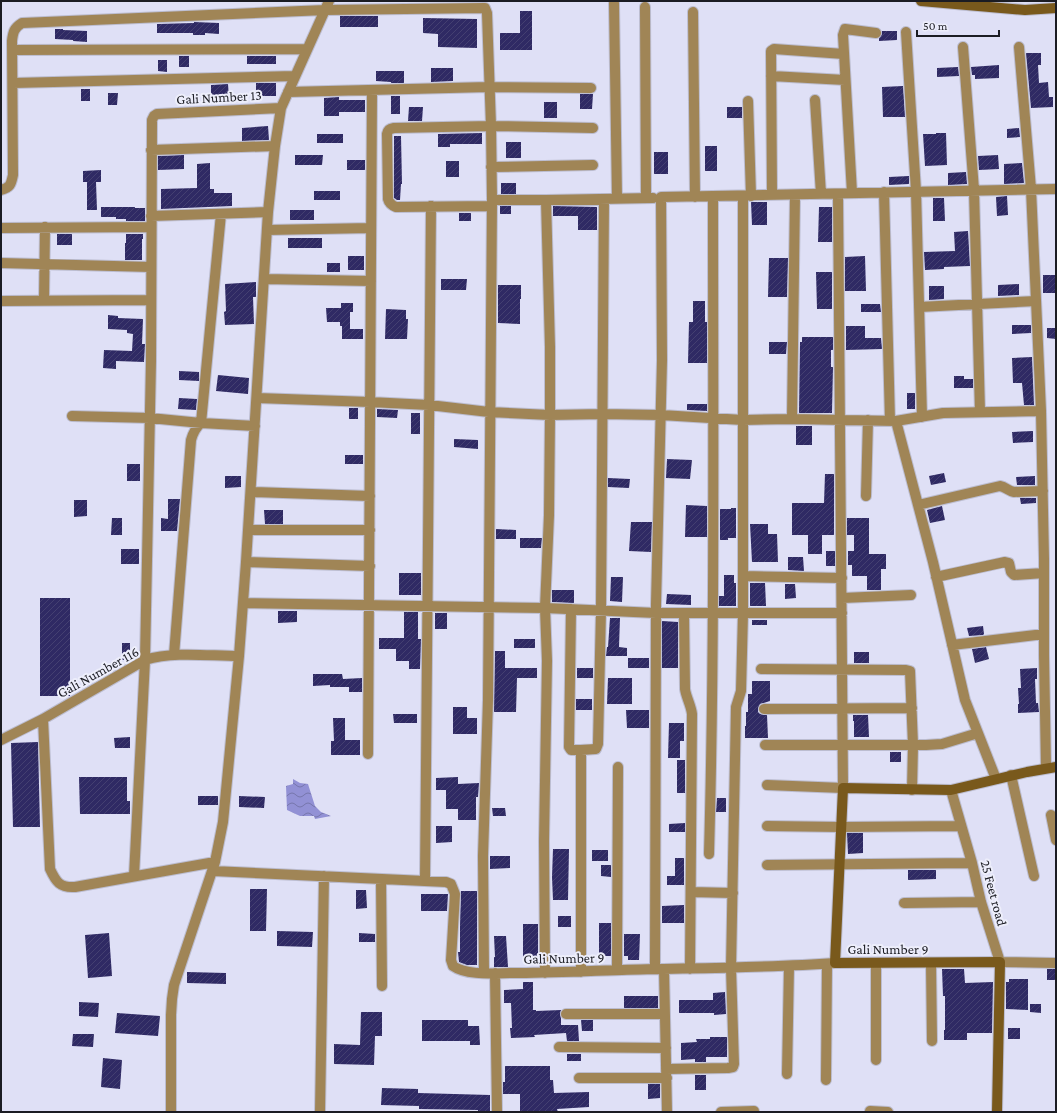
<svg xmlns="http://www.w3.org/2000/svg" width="1057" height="1113" viewBox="0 0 1057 1113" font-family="'Crimson Pro',serif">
<defs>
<pattern id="water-waves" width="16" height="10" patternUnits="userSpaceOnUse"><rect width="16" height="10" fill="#9291d5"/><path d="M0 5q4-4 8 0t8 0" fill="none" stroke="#7676ac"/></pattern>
<pattern id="building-hatch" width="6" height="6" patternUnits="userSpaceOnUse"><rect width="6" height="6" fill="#2f2a64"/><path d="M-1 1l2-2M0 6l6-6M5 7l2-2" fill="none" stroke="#444071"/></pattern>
</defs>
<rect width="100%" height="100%" fill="#dfe0f6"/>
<!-- water -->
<path fill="url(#water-waves)" d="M293 779 300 783 308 784 315 806 321 812 331 816 315 819 314 816H300L287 810 286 786 293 784Z"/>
<!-- building -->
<path fill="url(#building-hatch)" d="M520 11H532V50H500V33H520Z
M340 16H378V27H340Z
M423 18 477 19V48L438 47V34L423 33Z
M194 22 219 23V34L205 33V35H193V33H157V24L194 23Z
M55 29H63V30L87 31V42L73 41V40L55 39Z
M882 31H897V40L879 41V38L882 34Z
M1026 53H1041V65H1038L1039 83 1048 82 1049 97H1053V107L1031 108Z
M179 56H189V67H179Z
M247 56H276V64H247Z
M158 60H167V72L158 71Z
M999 65V78L975 79V75H972L971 67Z
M958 67 959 76 937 77V68Z
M431 68H453V81L431 82Z
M376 71H404V83H391V82L376 81Z
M256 83H276V96H256Z
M228 84 229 98 211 99V85Z
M903 86 905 117H883L882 87Z
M81 89H90V101H81Z
M108 93H118L117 105H108Z
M580 94H593L592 109H580Z
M391 96H400V114H391Z
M339 97V100H365V112H339V116H324V98Z
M544 102H557V118H544Z
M409 107H423L422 121H408Z
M727 107H742V118H727Z
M268 126 269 140 242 141V128Z
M1019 128 1020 137 1007 138V129Z
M482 133V144H450V147H438V134Z
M936 133H946L947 165 925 166 923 134H936Z
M317 134H343V143H317Z
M394 136H401L402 184H401L400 200H397L394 198Z
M506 142H521V158H506Z
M705 146H717V171H705Z
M654 152H668V174H654Z
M184 155V169L158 170V156Z
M295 155H323L322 165H295Z
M998 155 999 169 979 170 978 156Z
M347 160H365V170H347Z
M446 161H459V177H446Z
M210 163V189H214V193H232V206L161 209V189L197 188V164Z
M1022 163 1024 183 1004 184V164Z
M101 170V182H96L97 210H87V182H83V171Z
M966 172 967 184 948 185V173Z
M909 176V184L889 185V177Z
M501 183H516V194H501Z
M314 191H340V200H314Z
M1007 196 1008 215 997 216 996 197Z
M933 198H944L945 221H933Z
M751 202H767V225H752Z
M500 206H511V214H500Z
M553 206 597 207V230H578V216H553Z
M101 207H135V208H145V221H126V219H116V217H101Z
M819 207H832V242H818Z
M290 210H314V220H290Z
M459 213H471V221H459Z
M968 231 970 266 944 267V269L925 270 924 252 955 251 954 232Z
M57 234H72V245H57Z
M126 234H143V239H142V260H125V243H126Z
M288 238H322V248H288Z
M348 256H364V270H348Z
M865 256 866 291H845V257Z
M769 258H788L787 297H768Z
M327 263H340V272H327Z
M816 272H832V309H817Z
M1043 275H1056V293H1043Z
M441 279H467L466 290H441Z
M256 282V297H253L254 324 225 325 224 312 226 311 225 284Z
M1019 284V295L998 296V285Z
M498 285H521V299H520V324L498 323Z
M929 286H944V299L929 300Z
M693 301H705V322H707V363H688L689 322H693Z
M341 303H353V312H350V329H363V339H342V326H340V322H327L326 308H341Z
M861 304H880L881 312H861Z
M386 309 406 310V319H408L407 339H385Z
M108 315 118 316V318L143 319 142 344H145L144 362 116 361V369L103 368 104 350 132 351 133 334 127 333V330L108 329Z
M1012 325H1031V333L1012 334Z
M846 326H865V338H881L882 349 846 350Z
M1047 328H1056V339L1047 338Z
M802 337H833V350H831V367H833L832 413H799L800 342H802Z
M769 342H787L786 354H769Z
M1032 357 1034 405H1024L1022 383H1013L1012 358Z
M179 371 199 372V381L179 380Z
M218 375 249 378 248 394 216 391Z
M954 376H964V379H973V388H954Z
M907 393H915V409H907Z
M179 398 197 399 196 410 178 409Z
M687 404H707V411L687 410Z
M349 408H358V419H349Z
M377 409 398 410 397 418 377 417Z
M411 413H420V434H411Z
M796 426H812V445H796Z
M1033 431V442L1013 443 1012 432Z
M454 439 478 440V449L454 447Z
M345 455H363V464H345Z
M667 459 692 460 690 479 666 478Z
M127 464H140V481H127Z
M944 473 946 482 931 485 929 476Z
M825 474H834V535H822V554H808V535H792V503H824Z
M225 476H241V487L225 488Z
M1035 476V485H1017L1016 477Z
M608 478 630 479 629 488 608 487Z
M1020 498H1036V503L1021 504Z
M168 499H180L177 531H161V518L168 519Z
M74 500H87V516L74 517Z
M686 505 707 506V537H685Z
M942 506 945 520 930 523 927 510Z
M731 508H736V538H728V540H720V509H731Z
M264 510H283V524H265Z
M112 518H122V535H111Z
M847 518H869V554H886V569H881V590H867V576H852V565H848V551H854V535H847Z
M631 522H652L651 552 629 551Z
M750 524H768V534H777L778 562H752Z
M496 529 516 530V539H496Z
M520 538H542L541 548H520Z
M121 549H139V564H121Z
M826 551H835V566H826Z
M788 557H803L804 571 788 570Z
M399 573H421V595H399Z
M724 575H734V583H736V606H719V596H724Z
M611 577H623L622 602 610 601Z
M750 583H765L766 606H750Z
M785 584H795L796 598 785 599Z
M552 590H574V603L552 602Z
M667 594 691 595V605L666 604Z
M40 598H70V696H40Z
M278 611H297V622L278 623Z
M404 612H418V639H421L420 669H409V661H396V649H379V638H404Z
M435 613H447V629H435Z
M610 618H620L619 647 627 648V656H606L607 647H608Z
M752 620H767V625H752Z
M662 621 678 622V668H662Z
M983 626 984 634 983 635 969 636 967 628Z
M514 639H535V648H514Z
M122 643H130V660H122Z
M986 647 989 659 975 663 972 649Z
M495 651H505V668H537V678H517L516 712H494Z
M854 652H869V663H854Z
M628 658H649V668H628Z
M577 668H593V678H577Z
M1037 668V679H1035L1036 703H1038L1039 712 1018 713V704H1019L1018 688H1021L1020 669Z
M313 674H342L343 679 362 678V692H349V687H330V685L313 686Z
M608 678H632V704H607Z
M752 681H770V701L760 704 758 709V712L760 714 767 715 768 738H745V726H746V712H748V694H752Z
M576 699H592V710H576Z
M453 707H467V718H477V734H453Z
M626 710H649V728H627Z
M393 714H417V723H394Z
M853 715H868L869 737H854V721H853Z
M333 718H345V740H360V755H331V741H334Z
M669 723H684V741H680V758H668Z
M130 737V748H115L114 738Z
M38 742 40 827H13L11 743Z
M890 752H901V762H890Z
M677 760H685V793H677Z
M79 777H127V801H130V814H80Z
M458 777V784L479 783 478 797H476V820H458V809H446V790H436V778Z
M198 796H218V805H198Z
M239 796 265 797 264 808 239 807Z
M717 798H726V812H716Z
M492 808H505L506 816H493Z
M685 823V832H669V824Z
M436 826H452V842L436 843Z
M847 833H863V853L848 854Z
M553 849H569L568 900H553L552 877Z
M592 850H608V861H592Z
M490 856H510V868L490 869Z
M675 858H684V885H667V876H675Z
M601 865H611V877L601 876Z
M908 870H936V879L908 880Z
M250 889H267L266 931H250Z
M356 890H366L367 908 356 909Z
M461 891H477V965H467L459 962 458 952H460V926Z
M421 894H448L447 911H421Z
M684 905V923H662V906Z
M558 916H571V927H558Z
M599 923H611V956H599Z
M523 924H538V963H523Z
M277 931 313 932 312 947 277 946Z
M109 933 112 976 88 978 85 935Z
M359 933 375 934V942H359Z
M624 934H640L639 960H628V956H624Z
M494 936H506L508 967H494V957H495Z
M942 969H964L965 983 993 982 992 1033H967V1040H944V1030H945V996H943Z
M1047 969H1056V980H1047Z
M187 972 226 973V984L187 983Z
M1009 979H1028V1010L1006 1009V982H1009Z
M523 982H533V1010H536V1011L561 1010 560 1014 561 1018V1025H578L579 1041H567L566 1033 534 1035 535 1037 511 1038 510 1028H512L511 1003H504V990L523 989Z
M725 992 726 1014 714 1015V1013H679V1000H713V993Z
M624 996H658V1008H624Z
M79 1002 99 1003 98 1017 79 1016Z
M1030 1004H1041V1013L1030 1012Z
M361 1012H382V1036H375L374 1065 334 1064V1044L360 1045Z
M117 1013 160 1016 158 1036 115 1033Z
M422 1020H468V1026H479L480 1045H470V1041H422Z
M581 1020H593V1031H582Z
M1008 1028H1020V1039H1008Z
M73 1034H94L93 1047 72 1046Z
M710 1037H727V1057H706V1062H695V1059L681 1060V1043L697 1042 696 1039H710Z
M567 1054H581V1061H567Z
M103 1058 122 1060 120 1089 101 1087Z
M505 1066H550V1080H553L554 1093 589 1092V1107L557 1109 558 1112H520V1094H503V1082H505Z
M695 1075H706V1090H695Z
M648 1084H660V1098L648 1099Z
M382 1088 418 1089V1093L490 1095V1112L478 1111V1110L419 1109V1106L381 1105Z"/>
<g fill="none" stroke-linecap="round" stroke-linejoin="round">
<!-- street casing -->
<g stroke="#bcbdd0" stroke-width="12">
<path id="street" d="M614 3 617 199
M645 7 646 198
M693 12 695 197
M906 32 916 191 922 417
M963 47 974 190 980 412
M1019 47 1031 189 1041 411
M12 50 307 49
M771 76 845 80
M13 83 295 76
M288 92 489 87 591 88
M815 100 821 194
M748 101 751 196
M151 150 275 146
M491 167 593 165
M1 190C11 187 11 184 13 175L12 41C13 32 14 28 22 23L325 10 485 8 487 13 491 126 492 200 488 700 483 856 484 973
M884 192 890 421
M852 193 843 35 845 29 876 33
M772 195 771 51 774 49 844 54
M795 195 792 419 896 421 943 413 1041 411 1044 559V655L1046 768
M492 200H546L653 198
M492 206 396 207C391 205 389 203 388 199L387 134C388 130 389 129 394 128L491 126 593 128
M151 216 268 212
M1 228 151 227
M267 230 371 228
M1 263 151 267
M264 279 371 281
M1 301 151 300
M44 301 45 227
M919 307 1036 301
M257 398 370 402 429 405 489 412 550 415 602 414 661 415 743 420 792 419
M72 416 150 418 201 423 255 426
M896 421 933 562 965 700 996 779
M251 492 370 496
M866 496 868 420
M918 505 1000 486C1006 487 1008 491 1014 492L1043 491
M248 530H370
M246 562 370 566
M743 576 842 578
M936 577 1005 562 1009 563 1011 572 1014 575 1044 573
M842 598 911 595
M243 603 545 608 656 613H842
M571 609 569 747 571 750H581
M684 613 685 689C686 697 691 705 692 714L690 969
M952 645 1044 634
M174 655 191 440C193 433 195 428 201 423L221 214
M761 669 906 670 910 671 913 745 912 790
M764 709 912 708
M43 719 50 869C56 882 60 888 75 887L215 862
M1 740 43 719 145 660C175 651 208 656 239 656
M765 745H926L942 744 978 733
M368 754 372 90
M1011 775 1034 876
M767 785 843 788 838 194
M951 790 972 863 981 902 1000 962 1056 963
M1051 815 1056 840
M767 826 842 827 961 826
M709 854C715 635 713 415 713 196
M767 865 972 863
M213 871 446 882 451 884 455 894 451 960 453 966C467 976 496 973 512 973 549 973 585 971 622 970 693 968 764 968 835 963
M134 876 145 660 151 361 152 120 154 116 157 114 281 108
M381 879 382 986
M425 881 431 206
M691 892 733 893
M904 903 981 902
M931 963 932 1041
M655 969 656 604 662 360 661 197 1056 189
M664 969 667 1112
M617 970 618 767
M581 972V750L596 749 598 744 601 610 604 199
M495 973 497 1112
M545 973 544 841 547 661 545 608 549 515 550 415V347L546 200
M566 1014H665
M559 1047 666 1048
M876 1060V963
M666 1069 728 1068 733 1067 734 1064 731 968 736 707 741 691 743 613V196
M787 1074 789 966
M579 1078H667
M826 1080 827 964
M870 1111 888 1112
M171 1112V1015L172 999 174 985 215 862 223 822 239 656 246 562 268 212 275 146 281 108 329 1
M320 1112 324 876
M721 1112 754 1111"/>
</g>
<!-- secondary casing -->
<g stroke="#bcbdd0" stroke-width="12">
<path id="secondary" d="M921 1 1025 10 1056 8
M997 1112 1000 962 835 963 843 788 951 790 1027 772 1056 767"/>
</g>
<!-- street -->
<use href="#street" stroke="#a08556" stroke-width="10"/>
<!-- secondary -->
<use href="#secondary" stroke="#79591c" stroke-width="10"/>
</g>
<g text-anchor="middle" stroke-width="4" stroke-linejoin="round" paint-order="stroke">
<!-- street labels -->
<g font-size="14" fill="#1b1c23" stroke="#edeefb">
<text transform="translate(219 97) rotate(-3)" y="5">Gali Number 13</text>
<text transform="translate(98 672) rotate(-29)" y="5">Gali Number 116</text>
<text transform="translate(994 893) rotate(75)" y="5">25 Feet road</text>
<text x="888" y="954">Gali Number 9</text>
<text transform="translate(564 958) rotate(-1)" y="5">Gali Number 9</text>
</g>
</g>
<!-- border -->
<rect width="1057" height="1113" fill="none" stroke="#1b1c23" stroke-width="4"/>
<!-- scale -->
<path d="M917 30v6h82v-6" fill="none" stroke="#1b1c23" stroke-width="2"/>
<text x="923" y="30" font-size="12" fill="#1b1c23" stroke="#edeefb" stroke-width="3" paint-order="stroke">50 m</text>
</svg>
